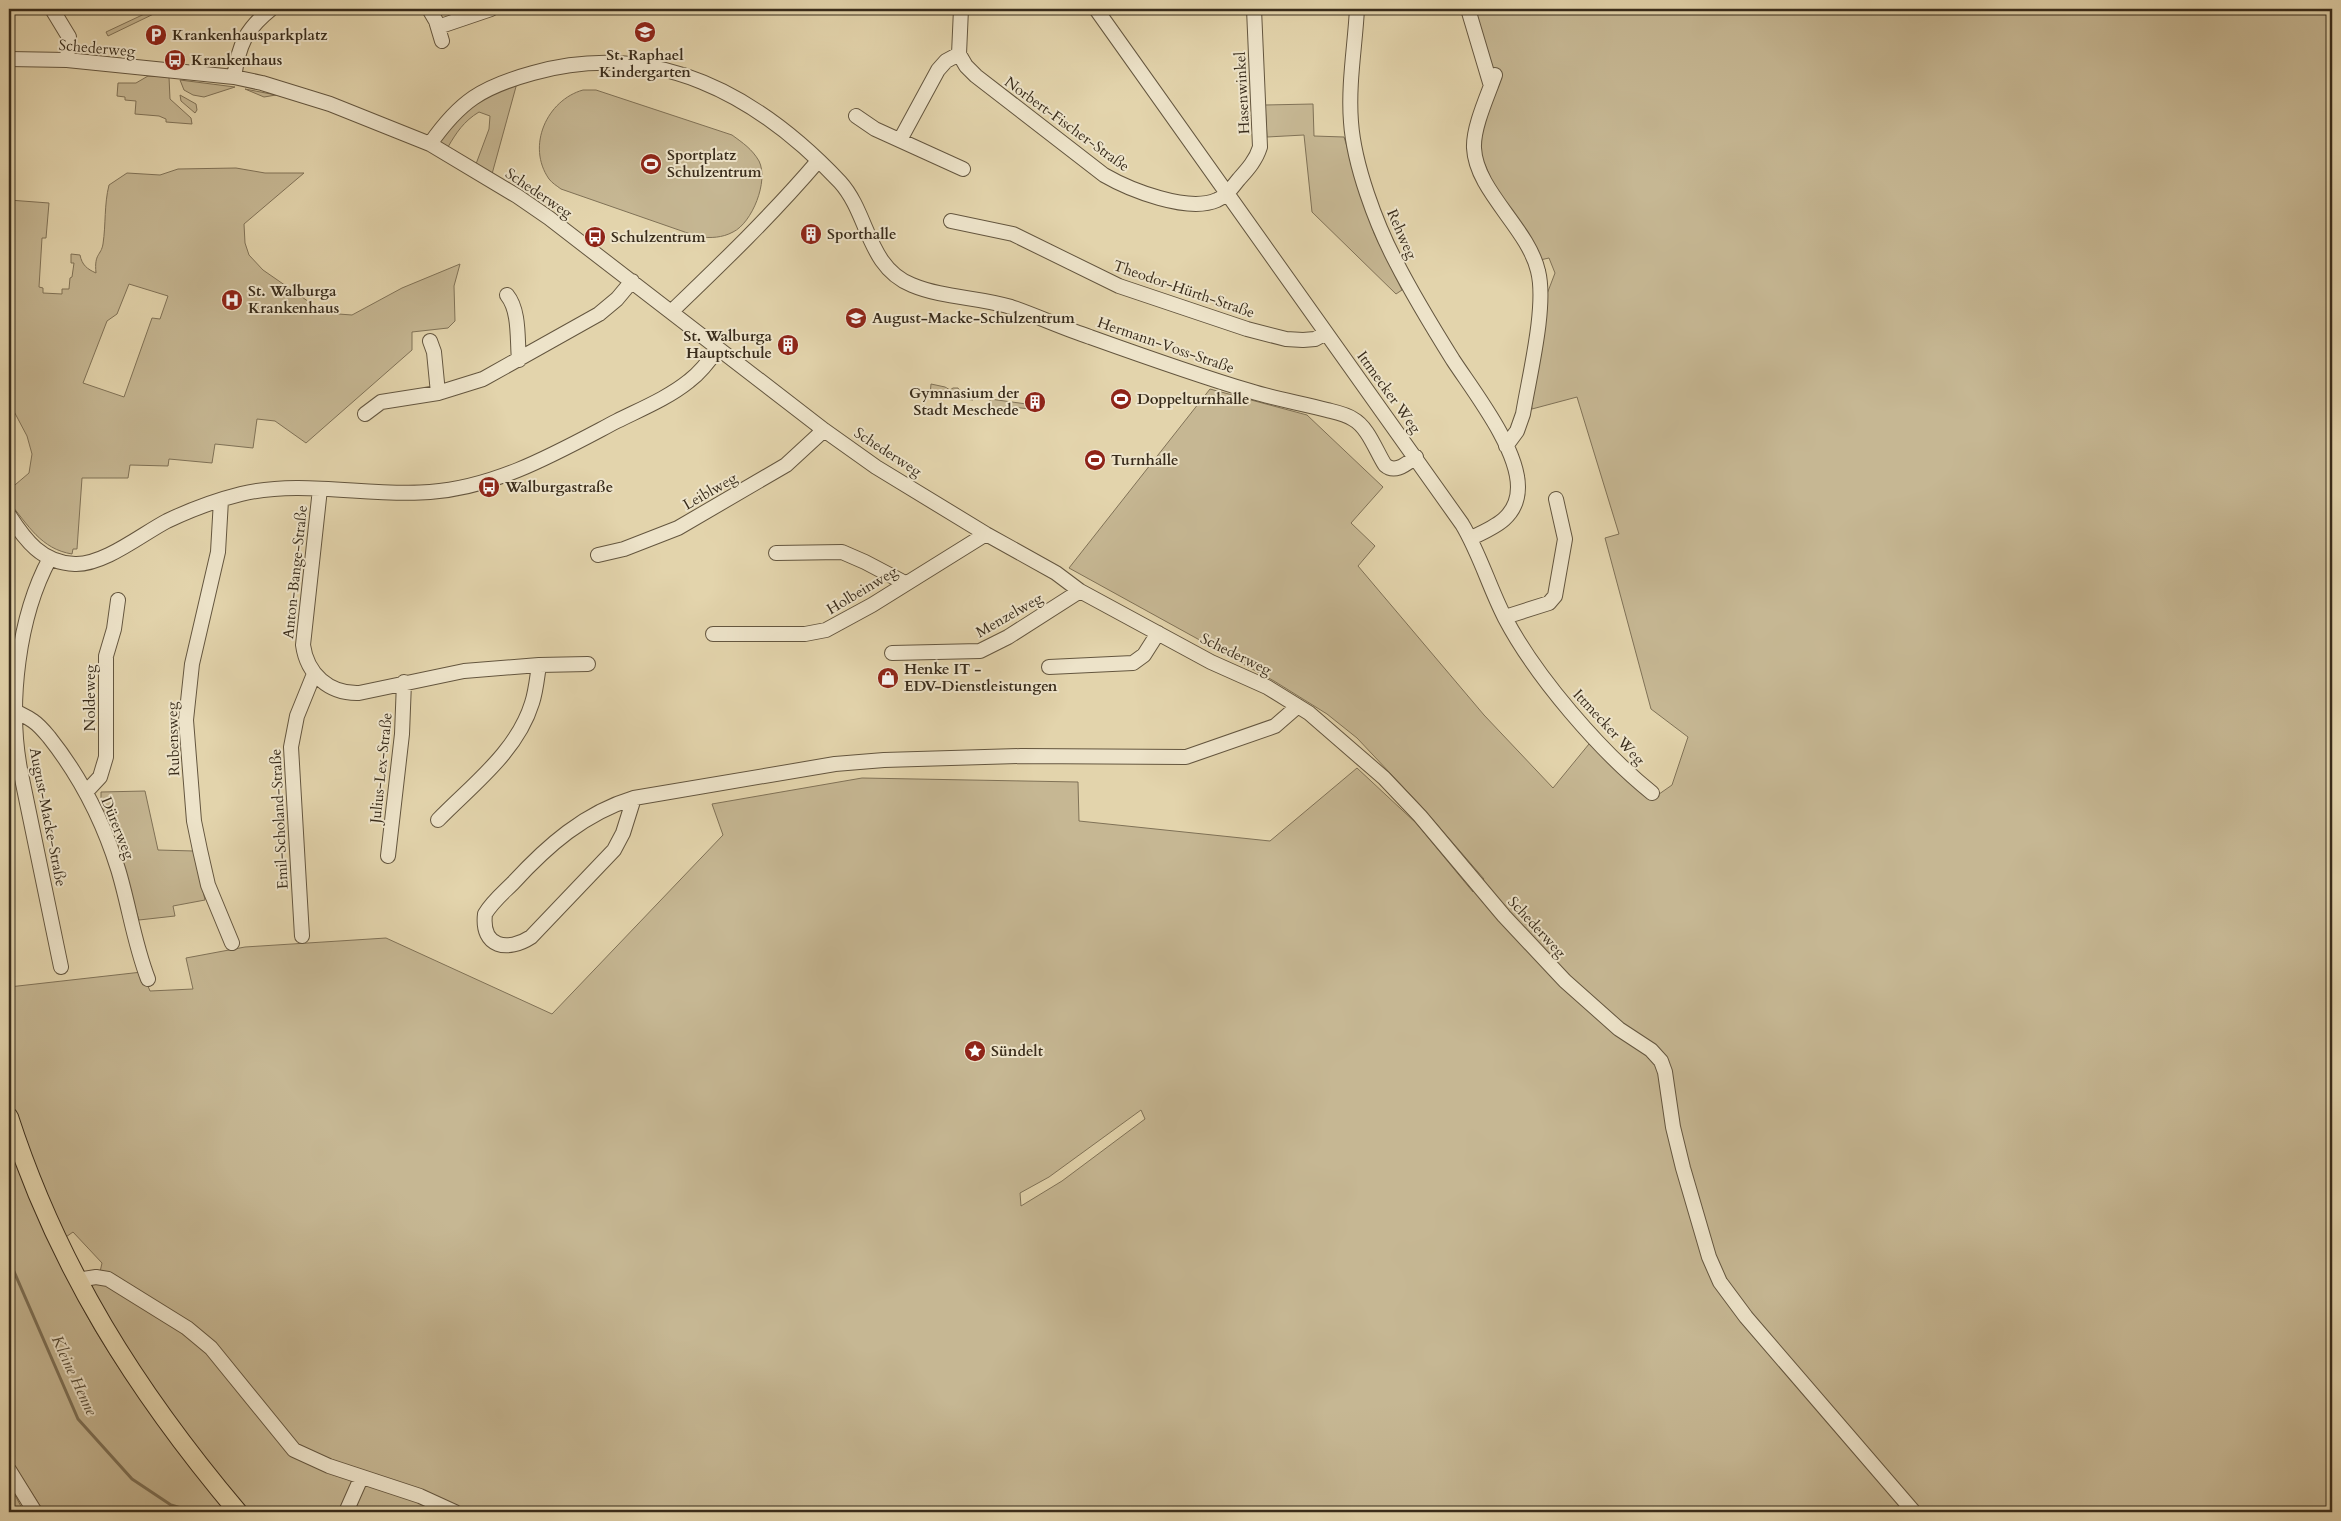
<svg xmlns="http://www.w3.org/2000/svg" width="2341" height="1521" viewBox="0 0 2341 1521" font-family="Cardo,serif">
<rect width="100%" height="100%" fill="#e3d4ac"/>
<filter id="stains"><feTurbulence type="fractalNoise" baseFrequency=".004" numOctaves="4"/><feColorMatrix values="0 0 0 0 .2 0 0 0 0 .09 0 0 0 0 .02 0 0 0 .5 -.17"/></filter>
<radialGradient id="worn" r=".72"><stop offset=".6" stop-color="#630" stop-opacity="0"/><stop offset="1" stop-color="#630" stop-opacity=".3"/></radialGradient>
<!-- green -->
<path fill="#c6b793" stroke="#807257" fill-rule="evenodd" d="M155 9H164L108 36 106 32Z
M1471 9H2332V1512H247L162 1407 92 1296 90 1284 98 1281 102 1263 73 1232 63 1239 22 1133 9 1091V987L142 972 150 991 193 989 186 958 245 947 386 938 552 1014 723 835 712 804 862 778 1078 782 1079 821 1270 841 1357 768 1416 823 1473 892 1484 879 1422 807 1357 738 1327 714 1274 681 1069 568 1210 389 1307 415 1383 487 1351 523 1375 546 1358 566 1484 715 1553 788 1589 744 1652 799 1672 785 1688 737 1651 709 1605 538 1619 534 1577 397 1532 409 1528 380 1547 294 1555 273 1549 258 1540 260 1498 195 1482 158 1479 144 1500 71 1488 67ZM1141 1110 1145 1119 1062 1181 1021 1206 1020 1193 1049 1177Z
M148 76 169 77 170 99 191 118 192 124 166 122V119L159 116 135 114 136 101 125 100V97L117 96 118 83H136Z
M180 80 235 87 204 97 193 95 184 90Z
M517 83 492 174 476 164 489 129 490 116 479 112C464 121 456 133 448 147L438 142 463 114 479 101Z
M245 89 276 95 264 97Z
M583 90H596L732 135C743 143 752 149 759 161 769 181 752 223 733 232 722 238 711 238 699 237L561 189C557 186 552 183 549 179 526 146 547 100 583 90Z
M180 95 196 104 197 110 195 113 181 101Z
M1313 104 1314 136 1344 137 1374 233 1402 290 1396 294 1312 212 1304 135 1267 137 1265 105Z
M236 168 265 173H304L244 224 245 243 249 255 263 270 325 313 352 315 402 288 460 264 454 286 455 321 448 328 412 332V350L306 443 275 421 257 419 253 448 215 444 212 463 169 459 168 466 130 465 128 478H82L77 549H73L72 554C41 549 28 525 9 502V490L29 473 32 454 27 436 9 402V200L49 203 46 238H42L39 287 43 288V293L62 294V289H69L70 278 72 277 74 263H71V254L80 255C82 265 87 269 96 273 94 253 101 256 103 244 106 224 104 205 109 185L127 173 160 175 178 169ZM129 284 168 296 160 319 152 318 124 397 83 383 107 321 117 314Z
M931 384 945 387 950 390 953 388H958L960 391 967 389 983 391 982 399 974 398 973 400 930 395Z
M990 399 1034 405V407L1042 408 1040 410 1011 407 1002 410H989Z
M145 791 158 850 194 851 205 900 173 906 175 916 139 920 101 806V792Z
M9 1136C37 1205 62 1277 101 1340 138 1400 183 1457 226 1512H44L9 1457Z
M9 1484 24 1512H9Z"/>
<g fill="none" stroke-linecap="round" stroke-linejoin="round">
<!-- stream -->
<path stroke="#7c6f55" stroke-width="3" d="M9 1260 78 1419 132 1479 171 1505 194 1512"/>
<!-- minor casing -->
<g stroke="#64563f" stroke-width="16">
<path id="minor" d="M52 9 69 37 67 60
M429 9 436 21 442 41
M1096 9 1462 524C1480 554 1489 587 1505 618 1536 677 1600 751 1652 793
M1357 9C1355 46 1348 85 1351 122 1354 165 1376 224 1396 262 1413 295 1433 328 1453 360 1474 392 1518 448 1518 487 1518 517 1495 527 1471 538
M1468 9 1491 86
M438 27 491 9
M959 54 966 66 976 76 1104 175C1130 190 1188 213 1217 200 1227 196 1233 186 1239 179 1248 169 1256 160 1260 147L1254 9
M9 59 67 60 234 77 262 83 330 104 430 144 517 196 549 218 824 430 876 467 986 534 1056 573 1080 591 1211 662 1267 687 1309 713 1384 778 1420 816 1504 916 1565 981 1619 1029 1651 1050 1661 1061 1665 1072 1673 1127 1683 1168 1709 1257 1720 1282 1746 1317 1914 1512
M1495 75C1488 95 1473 127 1474 148 1476 191 1528 228 1538 271 1547 306 1529 377 1523 414L1517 431 1506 446
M234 77C239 45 245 30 271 9
M856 116 875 129 963 169
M900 140 938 70 946 61 959 54 961 9
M430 144C460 101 482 87 533 73 656 39 757 94 840 182 869 214 867 267 912 285 943 298 979 297 1011 307 1037 316 1063 328 1090 337 1143 356 1196 375 1250 391 1275 399 1301 403 1327 410 1335 412 1346 414 1353 419 1368 427 1376 451 1385 465 1395 474 1406 464 1416 457
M951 221 1013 234 1119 286 1247 329 1286 339 1303 340 1315 339 1326 333
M507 295C520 311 517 340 519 360
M671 312C722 263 772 215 818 161
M430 341 434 352 438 393
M365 414 381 402 438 393 483 379 599 314 617 299 632 281
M320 489 303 645C307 674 329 694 359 693L464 671 539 665 588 664
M221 500 218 552 192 664 186 720 194 821 200 850 208 885 232 943
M9 515C25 540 42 563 75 564 104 565 142 534 167 521 190 510 217 500 241 494 303 479 368 497 430 492 498 487 558 452 617 421 641 409 668 398 689 381 701 372 710 360 718 348
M776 553 842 552 865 562 905 583
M598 555 624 549 678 528 786 465 824 430
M50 558C18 617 8 704 20 769L61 967
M1505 617 1549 603 1555 596 1565 539 1556 499
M713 634H805L826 630 872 605 986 534
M892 653 980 651 1008 637 1080 591
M1049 667 1133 663 1144 655 1158 633
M11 707C17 714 25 715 33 721 39 725 44 731 49 737 80 776 103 821 118 869 129 905 134 943 148 979
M86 792 100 777 106 757V656L114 629 118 600
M634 798 623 833 614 850 531 937C508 952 481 948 485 914 492 902 503 893 513 883 547 846 584 813 634 798L835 764 884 760 1021 756 1186 757 1275 726 1298 706
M438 820C472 785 517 752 532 703 536 691 537 678 539 665
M388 856 402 734 404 682
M302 936 291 747 297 716 314 674
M77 1280 96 1277 108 1279 187 1328 211 1348 294 1450 329 1466 420 1496 455 1512
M9 1470 35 1512
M346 1512 361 1478"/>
</g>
<!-- major casing -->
<g stroke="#392c1b" stroke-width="20">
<path id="major" d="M9 1117C58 1268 136 1391 238 1512"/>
</g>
<!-- minor -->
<use href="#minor" stroke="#ede3c9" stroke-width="14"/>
<!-- major -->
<use href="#major" stroke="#e3d4ac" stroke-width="18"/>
</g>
<!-- icons -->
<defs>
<g id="school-disc" transform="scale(1.125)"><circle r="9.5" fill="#8f2418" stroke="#ede3c9"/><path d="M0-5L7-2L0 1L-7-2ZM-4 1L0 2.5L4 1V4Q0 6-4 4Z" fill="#fff"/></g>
<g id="parking-disc" transform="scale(1.125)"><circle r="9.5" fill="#8f2418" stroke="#ede3c9"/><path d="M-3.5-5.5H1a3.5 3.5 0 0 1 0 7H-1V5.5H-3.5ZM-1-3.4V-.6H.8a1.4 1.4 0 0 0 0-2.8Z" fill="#fff"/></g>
<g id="bus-disc" transform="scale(1.125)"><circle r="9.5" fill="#8f2418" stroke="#ede3c9"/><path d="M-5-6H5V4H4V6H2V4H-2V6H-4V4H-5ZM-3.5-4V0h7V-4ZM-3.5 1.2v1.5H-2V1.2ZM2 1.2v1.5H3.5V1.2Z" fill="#fff"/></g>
<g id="stadium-disc" transform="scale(1.125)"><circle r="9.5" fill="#8f2418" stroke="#ede3c9"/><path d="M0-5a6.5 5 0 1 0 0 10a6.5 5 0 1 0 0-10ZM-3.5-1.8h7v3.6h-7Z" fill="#fff"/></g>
<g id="building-disc" transform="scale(1.125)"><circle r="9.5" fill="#8f2418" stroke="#ede3c9"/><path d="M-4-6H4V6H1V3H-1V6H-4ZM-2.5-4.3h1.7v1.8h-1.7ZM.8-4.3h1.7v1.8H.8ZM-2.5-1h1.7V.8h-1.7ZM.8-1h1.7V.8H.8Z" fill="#fff"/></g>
<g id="hospital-disc" transform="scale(1.125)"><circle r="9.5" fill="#8f2418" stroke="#ede3c9"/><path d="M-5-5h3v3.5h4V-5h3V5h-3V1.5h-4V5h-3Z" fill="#fff"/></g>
<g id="shop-disc" transform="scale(1.125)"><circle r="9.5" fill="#8f2418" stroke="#ede3c9"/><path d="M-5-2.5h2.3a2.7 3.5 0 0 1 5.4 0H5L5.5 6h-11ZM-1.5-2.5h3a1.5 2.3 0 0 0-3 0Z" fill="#fff"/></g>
<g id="sight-disc" transform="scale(1.125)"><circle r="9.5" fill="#8f2418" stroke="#ede3c9"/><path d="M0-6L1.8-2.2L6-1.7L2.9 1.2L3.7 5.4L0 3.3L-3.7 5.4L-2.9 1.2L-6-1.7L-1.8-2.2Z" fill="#fff"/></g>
</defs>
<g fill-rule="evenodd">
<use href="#school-disc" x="645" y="32"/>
<use href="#parking-disc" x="156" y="35"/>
<use href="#bus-disc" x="175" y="60"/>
<use href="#stadium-disc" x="651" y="164"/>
<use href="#building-disc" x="811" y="234"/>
<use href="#bus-disc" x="595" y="237"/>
<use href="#hospital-disc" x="232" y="300"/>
<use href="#school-disc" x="856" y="318"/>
<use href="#building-disc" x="788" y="345"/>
<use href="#stadium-disc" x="1121" y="399"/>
<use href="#building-disc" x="1035" y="402"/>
<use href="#stadium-disc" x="1095" y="460"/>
<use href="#bus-disc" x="489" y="487"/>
<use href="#shop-disc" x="888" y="678"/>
<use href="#sight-disc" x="975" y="1051"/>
</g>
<g text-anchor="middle" stroke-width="4" stroke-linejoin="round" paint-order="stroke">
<!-- poi labels -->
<g font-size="15" font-weight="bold" fill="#392c1b" stroke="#ede3c9" text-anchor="start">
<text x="172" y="40">Krankenhausparkplatz</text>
<text x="645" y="60" text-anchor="middle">St. Raphael<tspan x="645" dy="17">Kindergarten</tspan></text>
<text x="191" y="65">Krankenhaus</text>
<text x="667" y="160">Sportplatz<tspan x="667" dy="17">Schulzentrum</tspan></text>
<text x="827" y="239">Sporthalle</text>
<text x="611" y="242">Schulzentrum</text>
<text x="248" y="296">St. Walburga<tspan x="248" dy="17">Krankenhaus</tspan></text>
<text x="872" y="323">August-Macke-Schulzentrum</text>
<text x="772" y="341" text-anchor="end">St. Walburga<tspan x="772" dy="17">Hauptschule</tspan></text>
<text x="1019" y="398" text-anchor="end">Gymnasium der<tspan x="1019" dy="17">Stadt Meschede</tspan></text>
<text x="1137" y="404">Doppelturnhalle</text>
<text x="1111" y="465">Turnhalle</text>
<text x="505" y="492">Walburgastraße</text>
<text x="904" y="674">Henke IT -<tspan x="904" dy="17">EDV-Dienstleistungen</tspan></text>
<text x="991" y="1056">Sündelt</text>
</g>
<!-- street labels -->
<g font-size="15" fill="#392c1b" stroke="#ede3c9">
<text transform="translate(97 48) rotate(5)" y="5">Schederweg</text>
<text transform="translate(1242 93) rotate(-93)" y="5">Hasenwinkel</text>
<text transform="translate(1067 124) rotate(36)" y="5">Norbert-Fischer-Straße</text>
<text transform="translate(539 193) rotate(34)" y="5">Schederweg</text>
<text transform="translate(1402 234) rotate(66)" y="5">Rehweg</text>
<text transform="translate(1184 289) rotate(19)" y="5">Theodor-Hürth-Straße</text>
<text transform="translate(1166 345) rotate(19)" y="5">Hermann-Voss-Straße</text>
<text transform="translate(1389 392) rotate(54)" y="5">Ittmecker Weg</text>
<text transform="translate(888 452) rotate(33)" y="5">Schederweg</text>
<text transform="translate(710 491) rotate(-30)" y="5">Leiblweg</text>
<text transform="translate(295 572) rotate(-84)" y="5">Anton-Bange-Straße</text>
<text transform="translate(862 590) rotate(-31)" y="5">Holbeinweg</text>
<text transform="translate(1009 615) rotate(-30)" y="5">Menzelweg</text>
<text transform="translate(1236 654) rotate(26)" y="5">Schederweg</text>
<text transform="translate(90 698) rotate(-90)" y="5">Noldeweg</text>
<text transform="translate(1609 727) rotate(47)" y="5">Ittmecker Weg</text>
<text transform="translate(173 739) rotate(-92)" y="5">Rubensweg</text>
<text transform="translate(381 768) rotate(-84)" y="5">Julius-Lex-Straße</text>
<text transform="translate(48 817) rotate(79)" y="5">August-Macke-Straße</text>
<text transform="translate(279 819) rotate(-93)" y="5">Emil-Scholand-Straße</text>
<text transform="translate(118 828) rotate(68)" y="5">Dürerweg</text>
<text transform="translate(1537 927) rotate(47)" y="5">Schederweg</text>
</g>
<!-- water labels -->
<g font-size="16" font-style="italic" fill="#554833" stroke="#ede3c9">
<text transform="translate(75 1375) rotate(65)" y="6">Kleine Henne</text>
</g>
</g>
<!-- margin -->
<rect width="2341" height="1521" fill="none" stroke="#e3d4ac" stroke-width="30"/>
<rect x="10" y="10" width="2321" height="1501" fill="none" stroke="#392c1b" stroke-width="2.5"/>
<rect x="15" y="15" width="2311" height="1491" fill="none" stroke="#392c1b"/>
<rect width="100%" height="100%" filter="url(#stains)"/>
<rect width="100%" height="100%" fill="url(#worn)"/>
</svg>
